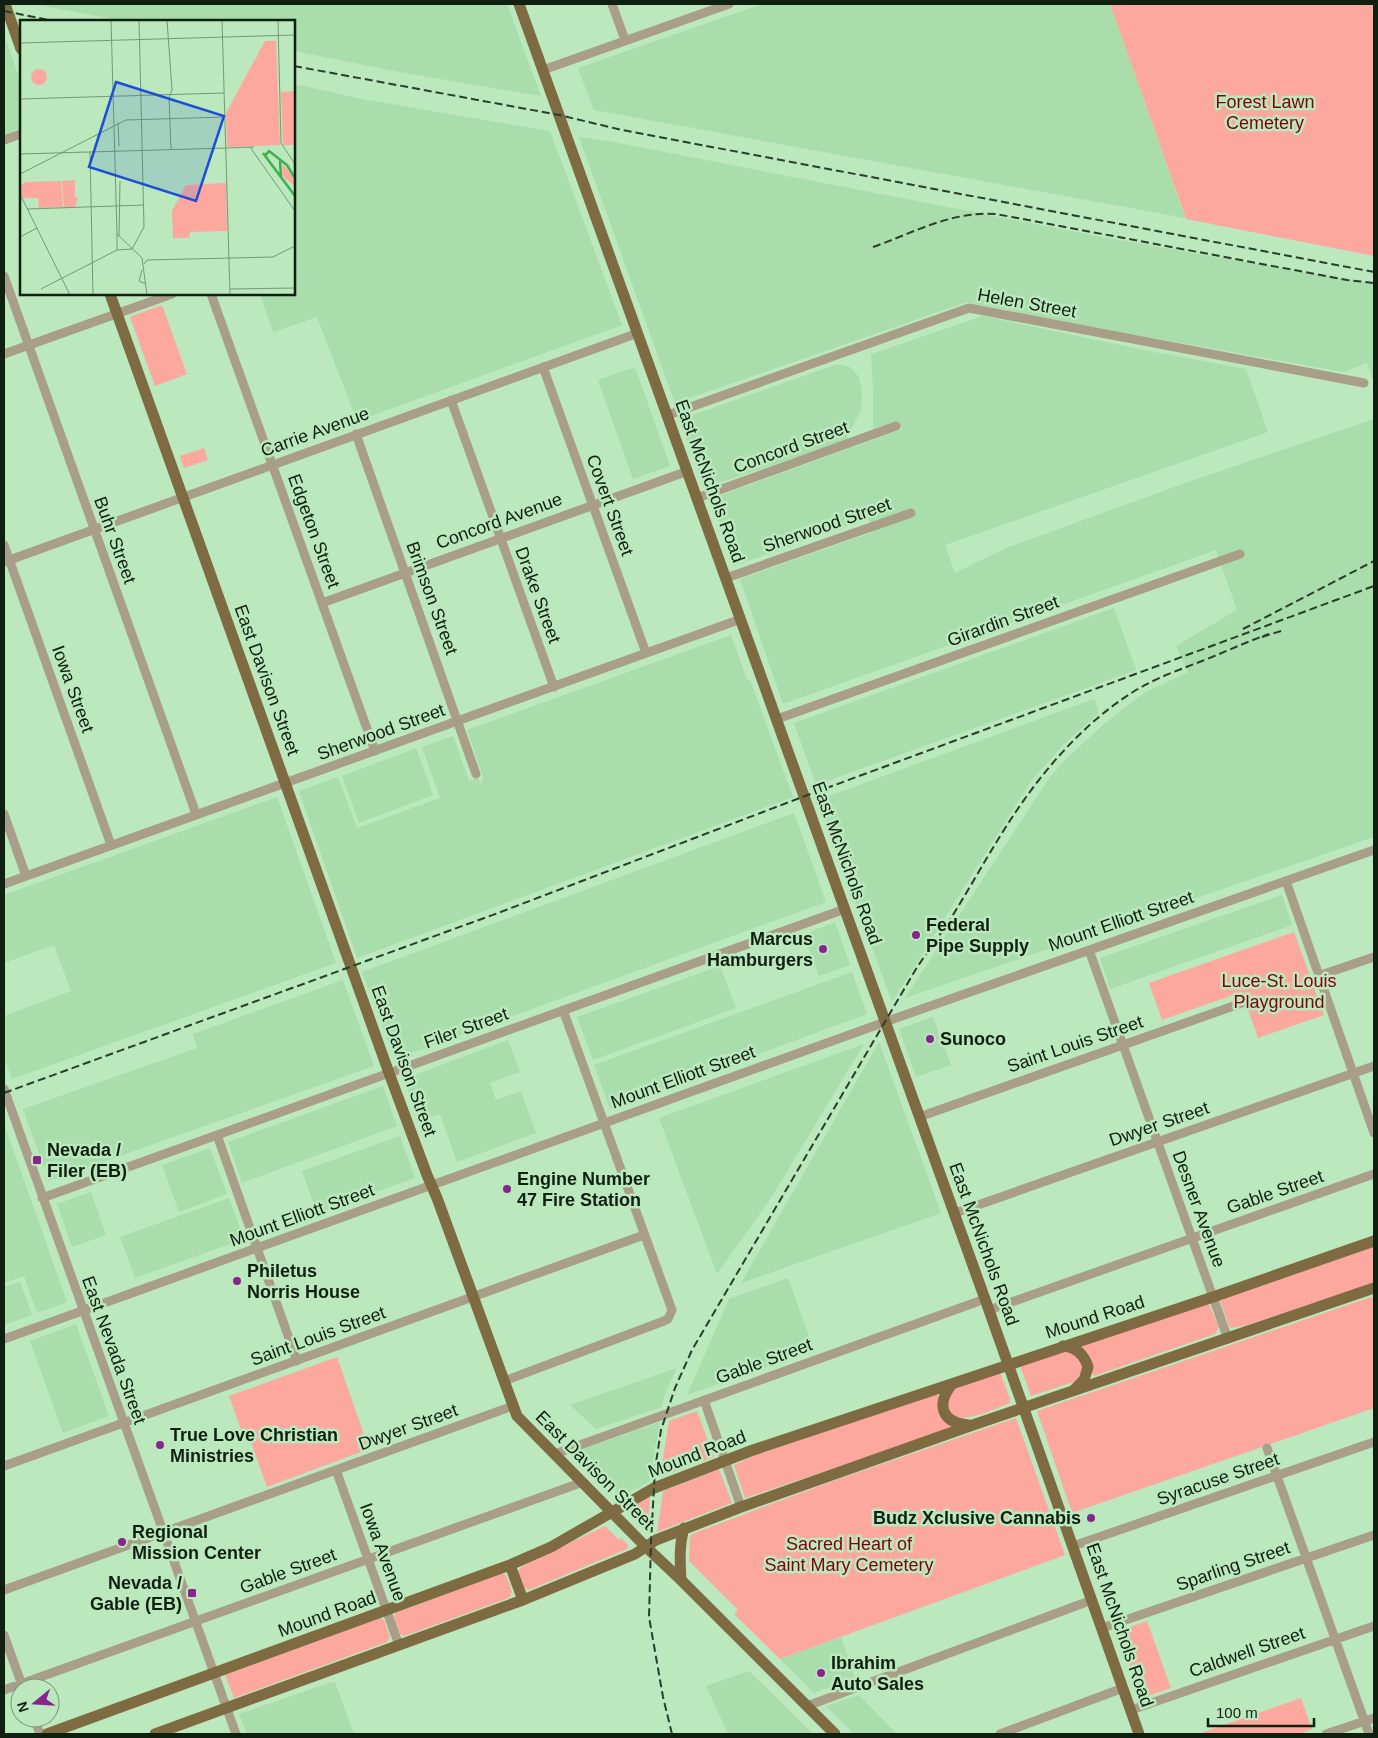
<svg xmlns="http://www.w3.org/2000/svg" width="1378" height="1738" viewBox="0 0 1378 1738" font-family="Arial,sans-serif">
<rect width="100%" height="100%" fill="#bbe8bc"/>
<!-- built -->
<path fill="#a9ddab" d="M34 4H507L541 96 399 72 294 51V21H123Z
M762 4H1110L1185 218 594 110 578 68Z
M4 34 21 83V128L4 135Z
M294 84 367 100 550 131 622 325 357 421 317 317 273 332 260 294H294Z
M579 137 608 141 1107 238 1374 284V383L1367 363 1343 372 1076 324 967 302 675 403Z
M983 316 1129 347 1246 369 1268 432 945 545 955 573 1006 548 1191 481 1374 419V837L905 998 1050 777 1065 760 1105 723 1144 693 1188 672 1176 646 1237 610 1216 550 783 704 740 579 873 532 868 518 734 566 710 499 903 429 895 422 873 429V390L871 354Z
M838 364 850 367 859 377 862 392 861 409 846 440 704 488 679 420Z
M635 367 670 466 633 479 598 380Z
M1114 608 1136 670 816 785 794 723Z
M731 635 747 680H750L793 797 357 958 299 791 338 777 357 828 440 798 422 747 453 736 469 781 478 778 481 785 483 776 467 730Z
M1094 699 1099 713 1064 744 1031 781 892 1002 818 800Z
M416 748 433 795 359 823 342 776Z
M277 797 336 963 12 1079 4 1057V1016L71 991 54 945 4 963V895Z
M794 813 826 902 395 1059 362 972Z
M1282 895 1292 925 1110 989 1100 958Z
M835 922 850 965 819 976 804 934Z
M720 966 736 1008 593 1060 577 1017Z
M852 972 867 1014 610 1109 594 1065Z
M343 980 374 1066 49 1181 23 1109 197 1048 193 1034Z
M933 1017 951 1065 916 1077 899 1029Z
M508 1040 520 1072 490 1083 496 1100 521 1091 536 1133 457 1162 440 1114 419 1121 404 1079Z
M879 1042 941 1213 741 1283Z
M864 1044 771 1198 717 1274 659 1118Z
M383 1086 397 1126 242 1183 228 1142Z
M4 1124 67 1302 37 1313 24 1276 4 1283Z
M400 1136 415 1178 317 1213 302 1171Z
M210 1148 227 1194 179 1212 162 1165Z
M91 1192 106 1235 72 1247 57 1204Z
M229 1198 244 1239 135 1278 120 1237Z
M788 1278 814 1350 687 1395 729 1299Z
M20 1282 32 1315 4 1325V1287Z
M76 1324 109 1416 63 1433 30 1341Z
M677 1368 664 1396 662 1407 596 1429 570 1405Z
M660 1422 649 1482 621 1496 574 1452Z
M841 1637 855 1678 814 1693 780 1659Z
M749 1671 810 1731 813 1734H728L706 1686Z
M332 1682H335L354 1734H247L239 1714Z
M859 1695 897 1734H854L826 1706Z"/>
<!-- green -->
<path fill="#fda89f" d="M1110 4H1374V256L1186 219Z
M162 305 187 374 155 386 130 317Z
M204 448 208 460 184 468 180 456Z
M1294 932 1324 1015 1258 1038 1242 992 1162 1020 1149 983Z
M1374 1244V1283L1244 1326 1231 1328 1229 1326 1220 1301 1221 1298Z
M1374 1296V1408L1072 1513 1037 1411Z
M1208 1302 1219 1327 1215 1334 1094 1376 1091 1373C1093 1360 1090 1352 1078 1344Z
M1065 1349 1083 1360 1082 1374 1076 1381 1031 1396 1020 1366Z
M337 1357 369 1449 267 1487 249 1437 244 1438 229 1396Z
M1000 1372 1010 1399V1403C988 1411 938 1438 950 1390Z
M935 1394 938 1395 951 1425 952 1427 950 1430 745 1498 734 1465 762 1452Z
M697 1411 714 1457 660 1477 669 1421Z
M1016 1418 1065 1555 780 1659 734 1614 738 1610 689 1561 690 1537 692 1534 830 1482Z
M719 1469 732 1503 657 1532 663 1491Z
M650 1497 648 1528 630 1508Z
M605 1526 619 1540 621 1538 628 1545 627 1549 531 1589 527 1590 524 1587 518 1571 521 1567Z
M502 1573 506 1575 512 1592 509 1598 404 1636 400 1634 394 1617 395 1613Z
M380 1618 384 1620 390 1637 387 1642 234 1698 225 1675Z
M1147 1621 1171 1688 1142 1698 1118 1631Z
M1301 1698 1312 1729 1299 1734H1198Z"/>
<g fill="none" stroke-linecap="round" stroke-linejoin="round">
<!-- minor -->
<path stroke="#a99e87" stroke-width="9" d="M612 4 625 40
M543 70 729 4
M4 140 21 134
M4 276 196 814
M211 294 375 751
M4 354 172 294
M543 367 646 653
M451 400 554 687
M668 415 969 308 1364 383
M356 434 476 774
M697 498 896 426
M4 545 111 845
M4 562 638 333
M726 578 911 513
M322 603 688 471
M777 719 1240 554
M4 814 26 876
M1286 881 1374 1133
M4 884 741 619
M1089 950 1228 1339
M1318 976 1374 957
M4 1089 236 1734
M919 1117 1242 1003
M217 1135 297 1361
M42 1198 845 909
M955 1213 1374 1066
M989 1310 1374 1174
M4 1339 899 1017 1374 850
M504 1381 664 1321 668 1319 672 1310 563 1010
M704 1400 741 1507
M1267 1448 1369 1734
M555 1454 985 1299
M4 1466 644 1235
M336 1470 399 1645
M1073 1546 1374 1442
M4 1590 513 1406
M1102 1628 1374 1535
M4 1635 23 1688
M4 1690 583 1482
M807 1706 1092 1600
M1131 1710 1374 1626
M34 1718 40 1734
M1000 1734 1123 1688
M1326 1734 1374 1718"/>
<!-- major -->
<path stroke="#7f6b41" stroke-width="11" d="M5 4 21 49
M519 4 985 1299 1139 1734
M110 294 389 1073 427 1175 437 1198 517 1416 645 1546 681 1580 835 1734
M1063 1346C1076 1347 1084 1354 1088 1367L1084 1380 1075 1389
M952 1384C936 1404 941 1423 969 1425
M510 1565 523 1600
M681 1580C680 1562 679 1545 684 1528
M47 1734 510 1565 551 1547 654 1488 753 1450 1213 1297 1374 1241
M155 1734 523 1600 635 1554 656 1540 741 1507 970 1426 1374 1288"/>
<!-- rail -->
<path stroke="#2a3f2b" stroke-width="2" stroke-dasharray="8 4" stroke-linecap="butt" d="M4 11 54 21
M294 66 559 115 622 130 1374 272
M873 247C913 233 951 211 996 214L1347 280 1374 283
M1243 629 1374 561
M1262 637 1284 630
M4 1093 498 913 805 796 1374 586
M672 1734 663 1697 649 1617 651 1542 655 1469 661 1430 675 1388 692 1350 916 969C929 949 944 930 956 910 975 879 993 846 1013 816 1044 769 1085 722 1133 692 1155 678 1179 670 1202 661 1225 652 1246 642 1269 634"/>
</g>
<!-- markers -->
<g fill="#87248d" stroke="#bbe8bc" stroke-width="2">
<circle cx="916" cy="935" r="5"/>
<circle cx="823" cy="949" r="5"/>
<circle cx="930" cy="1039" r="5"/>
<rect x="32" y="1155" width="10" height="10" rx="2.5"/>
<circle cx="507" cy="1189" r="5"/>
<circle cx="237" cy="1281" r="5"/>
<circle cx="160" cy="1445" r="5"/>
<circle cx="1091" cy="1518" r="5"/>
<circle cx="122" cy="1542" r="5"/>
<rect x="187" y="1588" width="10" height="10" rx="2.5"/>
<circle cx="821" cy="1673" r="5"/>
</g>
<g text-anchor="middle" stroke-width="5" stroke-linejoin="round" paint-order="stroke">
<!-- park labels -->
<g font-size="18" fill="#80000e" stroke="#bbe8bc">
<text x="1265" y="108">Forest Lawn<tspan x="1265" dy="21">Cemetery</tspan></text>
<text x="1279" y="987">Luce-St. Louis<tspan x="1279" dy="21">Playground</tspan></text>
<text x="849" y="1550">Sacred Heart of<tspan x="849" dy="21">Saint Mary Cemetery</tspan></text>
</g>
<!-- street labels -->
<g font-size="18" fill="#0f2010" stroke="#bbe8bc">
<text transform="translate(1027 303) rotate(10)" y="6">Helen Street</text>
<text transform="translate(315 432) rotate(-20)" y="6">Carrie Avenue</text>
<text transform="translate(791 447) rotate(-20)" y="6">Concord Street</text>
<text transform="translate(710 481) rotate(70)" y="6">East McNichols Road</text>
<text transform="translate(610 505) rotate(70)" y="6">Covert Street</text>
<text transform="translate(499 521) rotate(-20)" y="6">Concord Avenue</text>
<text transform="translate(827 525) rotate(-19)" y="6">Sherwood Street</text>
<text transform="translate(314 531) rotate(70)" y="6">Edgeton Street</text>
<text transform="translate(115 540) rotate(70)" y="6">Buhr Street</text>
<text transform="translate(538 595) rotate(70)" y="6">Drake Street</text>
<text transform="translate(432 598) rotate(70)" y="6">Brimson Street</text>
<text transform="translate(1003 621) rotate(-20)" y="6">Girardin Street</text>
<text transform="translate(267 680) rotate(70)" y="6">East Davison Street</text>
<text transform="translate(73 689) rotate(70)" y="6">Iowa Street</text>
<text transform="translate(381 732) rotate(-20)" y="6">Sherwood Street</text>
<text transform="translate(847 863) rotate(70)" y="6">East McNichols Road</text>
<text transform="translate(1121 921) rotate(-19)" y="6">Mount Elliott Street</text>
<text transform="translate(466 1028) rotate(-20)" y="6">Filer Street</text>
<text transform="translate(1075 1044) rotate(-19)" y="6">Saint Louis Street</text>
<text transform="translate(404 1061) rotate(70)" y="6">East Davison Street</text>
<text transform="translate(683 1077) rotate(-20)" y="6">Mount Elliott Street</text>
<text transform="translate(1159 1124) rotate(-19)" y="6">Dwyer Street</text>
<text transform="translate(1275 1192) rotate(-19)" y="6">Gable Street</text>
<text transform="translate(1199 1209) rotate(70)" y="6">Desner Avenue</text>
<text transform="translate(302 1215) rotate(-20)" y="6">Mount Elliott Street</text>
<text transform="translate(984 1244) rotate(70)" y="6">East McNichols Road</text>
<text transform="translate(1095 1317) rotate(-18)" y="6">Mound Road</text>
<text transform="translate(318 1336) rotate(-20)" y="6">Saint Louis Street</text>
<text transform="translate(114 1350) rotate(70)" y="6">East Nevada Street</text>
<text transform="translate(764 1361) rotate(-20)" y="6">Gable Street</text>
<text transform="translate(408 1427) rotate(-20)" y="6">Dwyer Street</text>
<text transform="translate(697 1454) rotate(-21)" y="6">Mound Road</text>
<text transform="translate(595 1470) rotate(45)" y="6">East Davison Street</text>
<text transform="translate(1218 1479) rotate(-19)" y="6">Syracuse Street</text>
<text transform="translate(383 1552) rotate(70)" y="6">Iowa Avenue</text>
<text transform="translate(1233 1566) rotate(-19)" y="6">Sparling Street</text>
<text transform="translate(288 1571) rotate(-20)" y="6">Gable Street</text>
<text transform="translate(327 1614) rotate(-20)" y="6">Mound Road</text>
<text transform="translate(1120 1625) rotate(71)" y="6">East McNichols Road</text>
<text transform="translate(1247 1652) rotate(-19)" y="6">Caldwell Street</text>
</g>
<!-- poi labels -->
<g font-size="18" font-weight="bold" fill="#0f2010" stroke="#bbe8bc" text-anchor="start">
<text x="926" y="931">Federal<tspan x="926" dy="21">Pipe Supply</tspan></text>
<text x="813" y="945" text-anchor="end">Marcus<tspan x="813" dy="21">Hamburgers</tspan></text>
<text x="940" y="1045">Sunoco</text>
<text x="47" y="1156">Nevada /<tspan x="47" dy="21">Filer (EB)</tspan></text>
<text x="517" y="1185">Engine Number<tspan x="517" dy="21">47 Fire Station</tspan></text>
<text x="247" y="1277">Philetus<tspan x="247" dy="21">Norris House</tspan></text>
<text x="170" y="1441">True Love Christian<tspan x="170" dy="21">Ministries</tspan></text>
<text x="1081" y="1524" text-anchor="end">Budz Xclusive Cannabis</text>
<text x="132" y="1538">Regional<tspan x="132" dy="21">Mission Center</tspan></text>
<text x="182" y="1589" text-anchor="end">Nevada /<tspan x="182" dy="21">Gable (EB)</tspan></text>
<text x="831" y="1669">Ibrahim<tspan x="831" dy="21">Auto Sales</tspan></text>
</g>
</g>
<!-- overview -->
<g transform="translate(20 20)">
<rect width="275" height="275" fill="#bbe8bc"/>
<path d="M245 21H256L260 125 207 127 206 93ZM11 57a8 8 0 1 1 16 0a8 8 0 1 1-16 0ZM275 71V125H263L261 72ZM263 144 272 155 275 166 262 156ZM55 160V177H58L55 187H44L42 161ZM41 161 43 187 19 188 18 178H3L0 173V165L6 162ZM206 163 207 211 170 212 169 218H153L152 191 166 165Z" fill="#fda89f"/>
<path fill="none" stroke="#43ac50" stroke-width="2.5" d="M243 133 275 176M245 136 249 131 267 145 275 158M260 141 261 158"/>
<path fill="none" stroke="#769877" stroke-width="1" d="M91 0 97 214 122 238 127 275M147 0 152 70 149 77 151 130M202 0 210 275M258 1 261 123 275 144M0 23 275 15M0 79 204 73M98 102 99 126M230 127 275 191M206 128 234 127M70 132 73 275M0 134 206 128M0 154 106 100 205 97M0 174 50 275M7 189 124 185M97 214V230M99 216 100 161M0 217 17 208M124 244 127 240 253 237 275 226M122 250 119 261 126 264M21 269 97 230 112 229 124 207 119 0M210 269 275 268"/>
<path fill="#1d4ed8" fill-opacity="0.15" stroke="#1d4ed8" stroke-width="2.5" d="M96 62 204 96 176 181 69 147Z"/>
<rect width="275" height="275" fill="none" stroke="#0f2010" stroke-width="2.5"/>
</g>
<!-- border -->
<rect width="1378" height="1738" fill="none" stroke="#0f2010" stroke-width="10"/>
<!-- north arrow -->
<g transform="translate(35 1703) rotate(252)"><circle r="24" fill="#bbe8bc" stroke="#769877"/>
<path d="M0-4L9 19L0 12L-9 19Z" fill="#87248d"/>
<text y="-8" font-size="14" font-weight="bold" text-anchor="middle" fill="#0f2010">N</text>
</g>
<!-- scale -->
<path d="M1208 1718v8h106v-8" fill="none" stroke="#0f2010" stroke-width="2.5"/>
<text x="1216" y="1718" font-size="15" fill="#0f2010" stroke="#bbe8bc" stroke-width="4" paint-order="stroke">100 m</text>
</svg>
